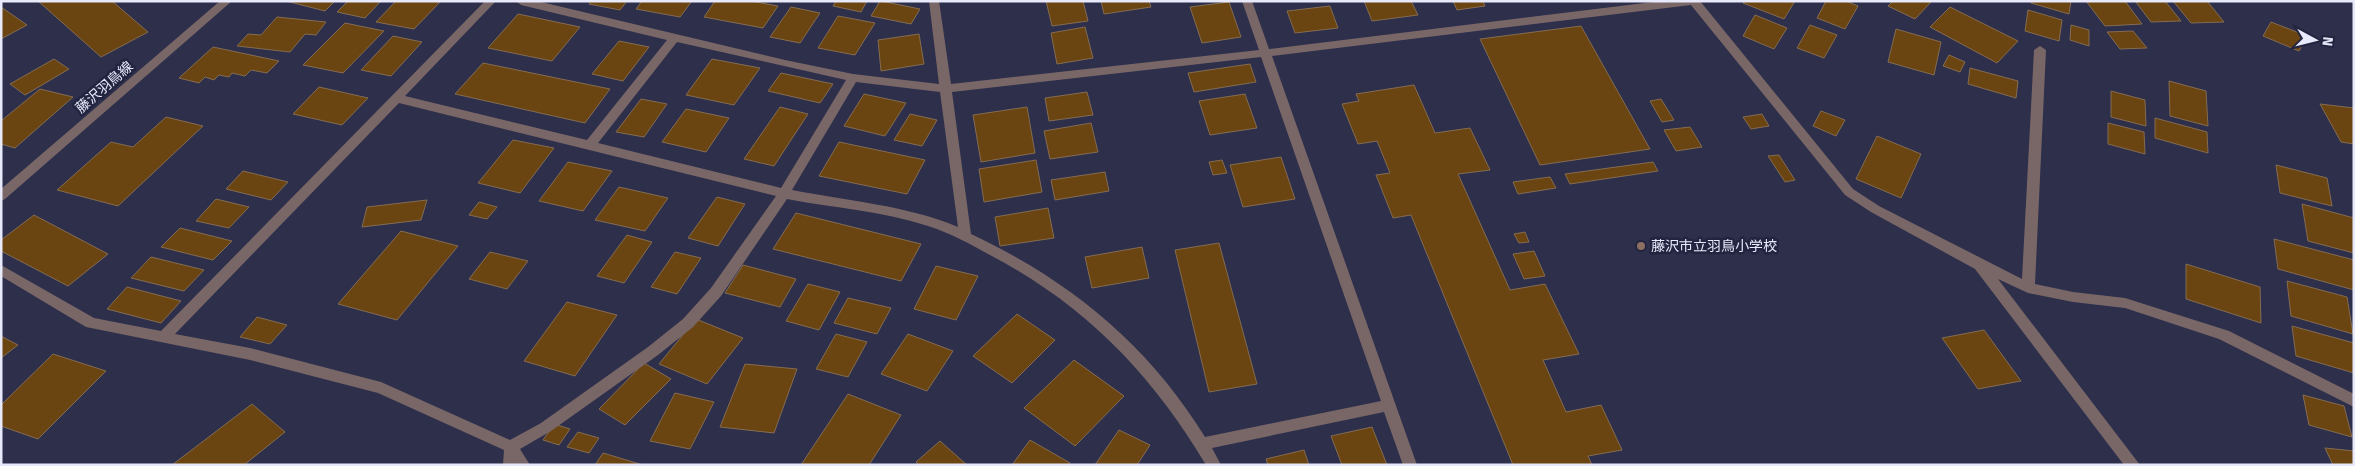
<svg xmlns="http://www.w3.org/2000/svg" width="2355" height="466" viewBox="0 0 2355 466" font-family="'Fira Sans','Noto Sans JP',sans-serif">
<rect width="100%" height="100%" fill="#2d2f4b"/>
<!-- building -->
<path fill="#6a4411" stroke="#846c52" d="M38 1H112L148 32 101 57Z
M286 1H335L325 11Z
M348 1H381L365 18 337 12Z
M396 1H441L414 29 376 22Z
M591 1H627L620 10 589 4Z
M642 1H692L680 17 636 9Z
M715 1H751L778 6 763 28 704 17Z
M836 1H867L861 12 833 6Z
M880 1H881L920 9 911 24 871 16Z
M1046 1H1083L1088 21 1052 26Z
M1101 1H1149L1151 7 1104 14Z
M1364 1H1411L1418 15 1372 21Z
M1453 1H1483L1485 6 1457 10Z
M1745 1H1795L1784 19 1743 3Z
M1826 1H1846L1858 6 1845 29 1817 18Z
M1893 1H1932L1915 19 1888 6Z
M2031 1H2071L2069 14 2031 3Z
M2086 1H2125L2142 24 2105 26Z
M2135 1H2165L2181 21 2151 22Z
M2173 1H2207L2224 22 2191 23Z
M1229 2 1241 37 1202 43 1190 7Z
M1330 6 1338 28 1295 33 1287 11Z
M1 7 27 25 1 39Z
M791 7 820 13 800 43 770 37Z
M1950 7 2018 41 1997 63 1930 27Z
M2028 10 2062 20 2059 41 2025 31Z
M518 14 580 27 552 61 488 48Z
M1755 15 1787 28 1774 49 1743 36Z
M838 16 875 23 855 55 818 48Z
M277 17 326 22 316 35 305 34 290 52 237 46 248 34 261 35Z
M2271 22 2307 36 2299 51 2263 36Z
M345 23 384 31 343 73 303 65Z
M1810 25 1837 35 1824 58 1797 48Z
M2071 25 2089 30V46L2070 40Z
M1581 26 1650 149 1540 165 1480 39Z
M1085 27 1093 58 1057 64 1051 33Z
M1896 29 1941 42 1934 75 1888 62Z
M2133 31 2147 48 2120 49 2107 32Z
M919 34 924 64 881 71 878 40Z
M393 36 422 42 391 76 361 70Z
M619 41 649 47 623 81 592 74Z
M213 47 279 61 267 73 251 70 245 76 232 73 229 77 219 75 214 80 205 77 199 83 179 78Z
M1949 55 1965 62 1960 72 1943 66Z
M54 59 69 69 25 95 10 84Z
M712 59 760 68 734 105 686 95Z
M483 63 610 89 585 123 455 94Z
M1250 64 1256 82 1194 92 1188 73Z
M1970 68 2018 81 2016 98 1968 84Z
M781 73 833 84 820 103 768 91Z
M2169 81 2206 91 2208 126 2170 116Z
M1414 85 1435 133 1470 128 1490 170 1458 174 1510 290 1545 284 1579 354 1543 360 1566 412 1601 405 1622 450 1588 456 1592 465H1513L1411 215 1393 218 1376 175 1390 173 1377 141 1358 144 1342 104 1359 101 1356 94Z
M319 87 368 98 342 125 293 114Z
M40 89 73 97 15 148 1 144V121Z
M2111 91 2145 100 2146 126 2111 117Z
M1087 92 1093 115 1049 121 1045 98Z
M864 94 906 103 885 136 844 126Z
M1245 94 1257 128 1210 135 1199 101Z
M641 99 667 104 644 137 616 132Z
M1661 99 1674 120 1662 122 1650 101Z
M2320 104 2354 108V144L2341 142Z
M780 107 808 114 774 166 744 159Z
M1027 107 1035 153 981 162 973 115Z
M686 109 729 118 706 152 662 142Z
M1821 111 1845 120 1836 136 1813 126Z
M910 114 937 120 922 146 894 140Z
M1762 114 1769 126 1751 129 1743 117Z
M166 117 203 126 118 206 57 190 111 142 133 147Z
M2155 118 2207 132 2208 153 2155 138Z
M1091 123 1098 152 1050 159 1044 131Z
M2108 123 2144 132 2145 154 2108 144Z
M1690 127 1702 147 1676 151 1664 130Z
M1877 136 1921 154 1901 198 1856 179Z
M513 140 554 148 520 193 478 183Z
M839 142 925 160 907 194 819 176Z
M1779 155 1795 180 1785 182 1768 156Z
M1281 157 1295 199 1243 207 1230 165Z
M1036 160 1042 192 984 202 979 169Z
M1222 160 1227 173 1213 175 1209 162Z
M568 162 612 171 583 211 539 201Z
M1653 162 1658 171 1570 184 1565 174Z
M2276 165 2327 178 2332 206 2280 193Z
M243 171 288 182 271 200 226 189Z
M1105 172 1109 191 1055 200 1051 180Z
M1550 177 1556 188 1518 194 1513 182Z
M619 187 668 198 645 231 595 220Z
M717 197 745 204 718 246 688 238Z
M216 199 249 207 229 228 196 221Z
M427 200 421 220 362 227 367 207Z
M479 202 497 207 487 219 469 215Z
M2302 204 2354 218V253L2308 241Z
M1048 208 1054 238 1000 246 995 217Z
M796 213 921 244 901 281 773 249Z
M34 215 108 254 68 286 1 251V240Z
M180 228 232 241 213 260 161 247Z
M401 231 458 246 397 320 338 304Z
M1525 232 1529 242 1519 243 1514 234Z
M627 235 652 242 624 283 597 276Z
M2274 239 2354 260V290L2278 269Z
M1219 243 1257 384 1209 392 1175 250Z
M1142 247 1149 278 1092 288 1085 257Z
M1534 251 1545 276 1524 279 1513 254Z
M490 252 528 261 507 289 469 279Z
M675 252 701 258 677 294 651 287Z
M151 257 204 270 184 291 131 278Z
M2186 264 2260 287 2261 323 2186 299Z
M743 265 796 279 780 307 725 293Z
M936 266 978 276 956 320 914 309Z
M2287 281 2347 297 2353 334 2291 316Z
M808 284 840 292 819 330 786 321Z
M127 287 181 301 161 323 107 309Z
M848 298 891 308 877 334 834 323Z
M567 302 617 315 575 376 524 361Z
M1017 314 1055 340 1012 383 973 356Z
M257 317 287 325 270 344 240 337Z
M696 319 743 338 707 384 659 364Z
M2292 326 2354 343V373L2296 356Z
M1984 330 2021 381 1978 389 1942 338Z
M836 334 867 342 848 377 816 369Z
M908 334 953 351 927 391 881 374Z
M1 336 18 345 1 358Z
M53 354 106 371 38 439 1 426V405Z
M1074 360 1124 396 1075 446 1024 408Z
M644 363 671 379 625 425 599 409Z
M745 364 797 369 774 433 720 427Z
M675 393 714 402 690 449 650 441Z
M848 394 901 415 869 465H801Z
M2303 395 2344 406 2352 437 2309 425Z
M252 404 285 432 244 465H172Z
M554 424 570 429 559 445 543 440Z
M1372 427 1387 465H1342L1331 436Z
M1119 430 1150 445 1137 465H1095Z
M578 432 599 438 589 453 567 447Z
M1030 440 1070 463 1069 465H1012Z
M940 441 967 465H919L916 462Z
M2325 448 2354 451V465H2333Z
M1304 450 1309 465H1268L1266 459Z
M603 453 643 465H595Z"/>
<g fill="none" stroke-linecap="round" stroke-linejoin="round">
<!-- minor -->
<path fill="#796768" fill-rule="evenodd" d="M220 1H232L5 199 1 201V189Z
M485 1H496L405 96 587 140 667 40 521 5 516 1H537L785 60 853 74 939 84 929 1H939L951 84 1259 50 1242 1H1252L1269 49 1661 1H1700L1853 189 1879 206 2022 279 2034 50 2040 46 2046 50 2035 284 2073 292 2125 298 2229 331 2354 394V407L2219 339 2125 308 2073 302 2028 293 1998 279 2140 465H2124L1975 269 1871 212 1845 195 1691 5 1272 56 1417 465H1403L1384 412 1212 448 1221 465H1206C1151 373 1085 305 990 255 970 244 950 233 928 226 883 211 834 208 787 199L721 296 693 327 658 355 551 431 520 449 530 465H503L504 450 378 393 250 360 86 327 1 276V265L94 318 161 331ZM677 42 846 80 781 188 598 143ZM1261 57 1381 401 1205 437C1148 344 1069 280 971 234L952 92ZM856 82 940 92 958 227C906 205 847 201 792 190ZM399 103 776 196 711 288 683 319 648 347 541 423 510 440 381 382 250 348 175 334Z"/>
</g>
<!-- markers -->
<circle fill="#8d6e63" stroke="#232540" stroke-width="2" cx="1641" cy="246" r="5"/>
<g text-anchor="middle" stroke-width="5" stroke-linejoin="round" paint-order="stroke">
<!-- street labels -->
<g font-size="14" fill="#e8eafc" stroke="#232540">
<text transform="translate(104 87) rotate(-41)" y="5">藤沢羽鳥線</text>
</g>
<!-- poi labels -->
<g font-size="14" fill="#e8eafc" stroke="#232540" text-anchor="start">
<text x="1651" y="251">藤沢市立羽鳥小学校</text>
</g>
</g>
<!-- border -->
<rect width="2355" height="466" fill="none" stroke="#e8eafc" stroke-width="5"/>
<!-- north arrow -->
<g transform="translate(2315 40) rotate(97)" stroke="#232540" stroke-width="4" paint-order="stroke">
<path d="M0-4L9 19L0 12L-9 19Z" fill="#e8eafc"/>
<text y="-8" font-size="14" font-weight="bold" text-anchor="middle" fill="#e8eafc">N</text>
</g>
</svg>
